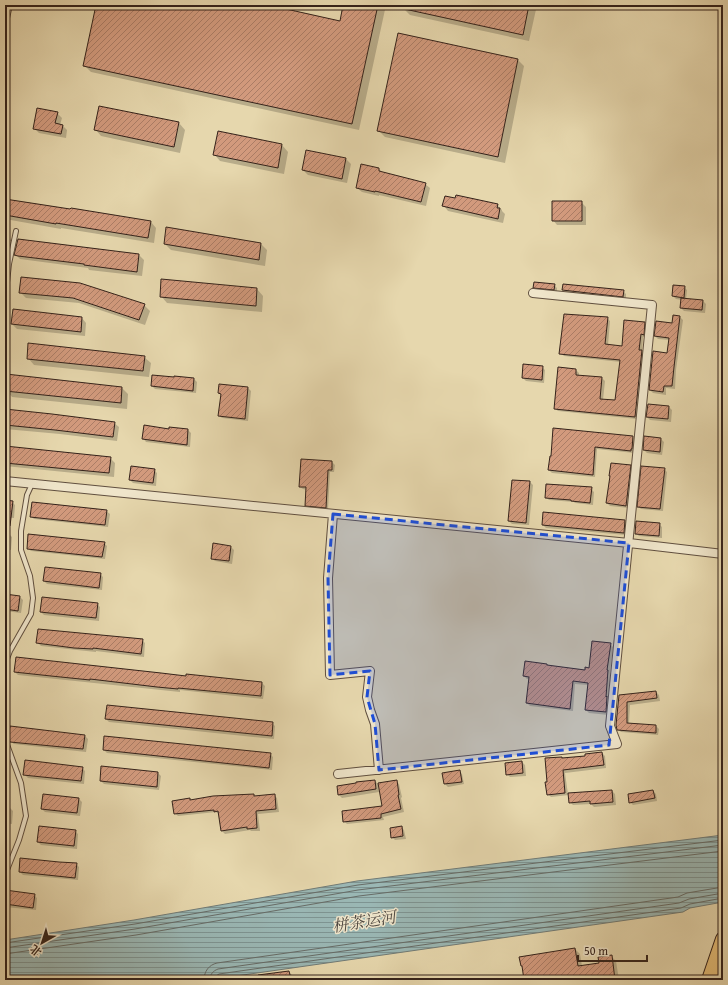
<svg xmlns="http://www.w3.org/2000/svg" width="728" height="985" viewBox="0 0 728 985" font-family="'Gentium Book Plus','Noto Serif SC',serif">
<defs>
<pattern id="water-rules" width="6" height="5" patternUnits="userSpaceOnUse"><rect width="6" height="5" fill="#9ab7b4"/><path d="M0 2.5h6" fill="none" stroke="#7e9492"/></pattern>
<pattern id="building-hatch" width="6" height="6" patternUnits="userSpaceOnUse"><rect width="6" height="6" fill="#d29a7d"/><path d="M-1 1l2-2M0 6l6-6M5 7l2-2" fill="none" stroke="#ab7d66"/></pattern>
</defs>
<rect width="100%" height="100%" fill="#e6d7ad"/>
<filter id="stains"><feTurbulence type="fractalNoise" baseFrequency=".005" numOctaves="4"/><feColorMatrix values="0 0 0 0 .2 0 0 0 0 .09 0 0 0 0 .02 0 0 0 .5 -.17"/></filter>
<radialGradient id="worn" r=".72"><stop offset=".6" stop-color="#630" stop-opacity="0"/><stop offset="1" stop-color="#630" stop-opacity=".3"/></radialGradient>
<!-- water -->
<path fill="url(#water-rules)" stroke="#717b76" d="M723 835V902L690 908 683 912 236 976 200 980H5V940L134 920 357 881Z"/>
<!-- shadow -->
<path fill="#0003" d="M97 5H264L341 22 344 5H386L359 130 91 72 84 65Z
M404 5H537L529 41 410 15 403 8Z
M398 35 518 60 524 66 505 163 385 137 379 131Z
M57 113 62 118 60 125 63 126 67 130 66 138 39 133 34 128Z
M179 123 185 130 180 153 101 136 95 129Z
M218 132 282 145 288 152 284 174 220 161 214 154Z
M307 151 346 159 351 164 347 183 308 175 303 170Z
M379 169 383 173 425 184 430 188 426 206 379 195V196L362 192 357 188Z
M5 199 151 222 156 228 154 243 61 228V229L5 219Z
M581 202 586 207V225H557L553 220Z
M497 205 502 210V211L505 214 503 223 448 211 444 206Z
M5 237 10 239 15 244 12 259 8 258 11 241H9L5 258Z
M19 240 139 255 144 260 142 276 89 270 88 268 20 259 16 255Z
M165 244H261L267 250 265 266 171 250Z
M554 285 557 288V292L537 290 534 287Z
M684 287 687 290 686 300 703 301 706 304 705 313 684 311 681 308 682 300 676 299 673 296Z
M257 289 263 296 262 312 167 303 161 296Z
M564 290 623 291 626 294V299L567 293Z
M20 292 144 305 150 311 145 325 79 303 26 298Z
M680 317 683 320 676 370 675 389 666 388V395L653 393 650 390 668 354 670 340 658 339 655 336 673 324Z
M82 318 86 323 85 336 17 329 12 324Z
M607 318 610 321 608 345 623 347 644 323 647 326 646 337H643L642 351 645 354 637 419 558 411 555 408 576 370 579 373V376L602 378 605 381 603 400 616 401 621 362 564 356 561 353Z
M144 357 151 363 149 377 34 365 28 358Z
M542 367 545 370 544 383 526 381 523 378Z
M194 379 197 382 196 393 155 389 152 386Z
M122 388 128 394 127 409 12 397 6 390Z
M248 388 251 391 248 421 222 418 219 415 221 395 219 393Z
M649 405 669 407 672 410 671 422 650 420 647 417Z
M5 410 114 423 119 427 117 441 60 434 5 429Z
M554 429 633 437 636 440 634 453 597 449 595 477 552 473 549 470 552 457Z
M188 430 191 433 190 447 146 442 143 438Z
M661 439 664 442 662 455 647 453 644 450Z
M5 447 110 458 115 463 114 477 5 466Z
M332 462 335 465 334 472H330L328 510 309 508 306 505 307 490 303 489 300 487Z
M630 466 633 469 629 508 610 506 607 503Z
M664 469 667 472 663 511 641 509 638 506Z
M154 470 157 473 156 486 133 483 130 480Z
M530 482 533 485 529 525 512 524 509 521Z
M591 489 594 492 593 505 575 503 574 502 549 500 546 497Z
M5 501 12 502 15 505 14 518 5 517Z
M106 511 110 514 108 527 34 519 31 516Z
M625 521 628 524 626 535 546 528 543 525Z
M659 524 662 527V538L639 536 636 533Z
M5 533 9 534 12 537 11 550 5 549Z
M104 543 107 546 105 559 31 551 28 548Z
M214 544 231 547 234 550 232 564 215 561 212 558Z
M5 565 9 568 8 581H5Z
M100 574 103 577 102 590 47 584 44 581Z
M5 595 20 597 23 600 21 613 5 611Z
M97 604 100 607 99 621 44 615 41 612Z
M5 627 9 630 7 643 5 642Z
M142 640 145 643 144 657 96 651V652L77 650 41 646 38 643Z
M610 644 613 647 610 673 611 674 608 699 610 700 609 715 589 713 586 710 588 685 575 684 573 711 530 706 527 703 530 679H527L524 676 586 671 590 669Z
M15 672 161 674 262 683 265 686 263 699 180 690V692L18 675Z
M656 692 659 695 660 701 630 705 629 724 656 726 659 729 658 735 621 732 618 729 620 696Z
M106 719 272 723 275 726 274 739 109 722Z
M85 736 88 739 86 752 14 744 10 741Z
M104 750 270 754 273 757 272 770 107 753Z
M602 753 605 756 606 768 565 773 568 794 612 791 615 794 616 805 594 807 591 804 573 805 570 802 569 795 551 797 548 794V783L563 759 586 757Z
M522 762 525 765 526 776 510 777 507 774Z
M82 768 85 771 84 784 28 778 25 775Z
M459 771 462 774 464 784 448 787 445 784Z
M158 773 161 776 159 790 104 784 101 781Z
M5 775H7L10 778 8 791H5Z
M375 781 378 784 379 792 342 798 339 795Z
M396 781 399 784 402 797 401 798 404 812 383 817 384 820 347 824 344 821 383 807Z
M653 791 656 794 657 801 633 805 630 802Z
M253 795 256 797 274 795 277 798 279 812 258 814 260 831H251L250 830 225 834 222 831 219 814 216 812 178 816 175 813 190 800 191 801Z
M79 799 82 802 80 816 45 812 42 809Z
M5 808H10L13 811 12 824 5 823Z
M401 827 404 830 406 839 395 840 392 837Z
M75 831 78 834 77 849 41 845 38 842Z
M5 842 6 844 5 856Z
M76 864 79 867 78 880 23 875 20 872Z
M5 891 34 895 37 898 36 910 5 907Z
M575 949 580 954 582 966 600 964 611 956 616 961 619 980H525L524 968 522 966Z
M289 972 293 976 294 980H232Z"/>
<g fill="none" stroke-linecap="round" stroke-linejoin="round">
<!-- shore -->
<path stroke="#676c67" stroke-width="1" d="M5 943 135 924 358 885 723 840
M5 948 135 929 358 890 723 845
M5 954 136 935 359 896 723 851
M204 980C204 971 209 965 217 963L678 897 687 893 723 887
M210 980C210 974 213 971 218 969L679 903 689 899 723 893
M215 980 216 976 219 974 681 908 690 904 723 898"/>
</g>
<!-- building -->
<path fill="url(#building-hatch)" stroke="#34221a" d="M96 5H268L340 21 343 5H378L352 124 83 66Z
M401 5H529L523 35 400 8Z
M398 33 518 59 498 157 377 131Z
M99 106 179 122 174 147 94 130Z
M37 108 58 112 55 123 63 125 61 134 33 129Z
M218 131 282 144 278 168 213 155Z
M306 150 346 158 342 179 302 170Z
M361 164 379 168V171L426 183 421 202 375 191V192L356 188Z
M456 195 498 204 497 208H500L498 219 442 206 445 196 455 198Z
M5 199 70 209 71 208 151 221 148 238 56 223V224L5 215Z
M552 201H582V221H552Z
M166 227 261 243 259 260 164 244Z
M18 239 139 254 137 272 84 265V264L18 256 14 255Z
M21 277 80 283 145 304 139 320 73 298 19 293Z
M161 279 257 288 256 306 160 297Z
M534 282 555 284 554 290 533 288Z
M563 284 624 290 623 297 562 290Z
M673 285 685 286 684 298 672 296Z
M681 298 703 300 702 310 680 308Z
M13 309 82 317 81 332 11 324Z
M564 314 608 317 605 344 622 346 624 320 645 322 644 335 641 334 639 350H642L635 417 554 409 558 367 576 369V375L602 377 600 399 615 400 620 360 559 354Z
M673 315 680 316 674 367 672 386H664L663 392 649 390 653 351 667 353 669 338 654 336 656 321 672 323Z
M28 343 145 356 143 371 27 359Z
M523 364 543 366 542 380 522 378Z
M6 374 122 387 121 403 5 391Z
M152 375 174 377V376L194 378 193 391 151 386Z
M219 384 248 387 245 419 218 416 221 394 218 393Z
M648 404 669 406 668 419 646 417Z
M5 409 52 414 115 422 113 437 55 430 5 425Z
M144 425 169 429V427L188 429 187 445 142 439Z
M553 428 633 436 632 449H631V451L595 447 593 475 548 470 550 456H551Z
M644 436 661 438 660 452 643 450Z
M5 446 111 457 109 473 5 463Z
M301 459 332 461V470H328L326 508 305 506 306 487H299Z
M611 463 631 465 626 506 606 503 610 476H609Z
M131 466 155 469 153 483 129 480Z
M641 466 665 468 660 509 637 507Z
M512 480 530 481 526 523 508 521Z
M546 484 592 487 590 503 571 501V500L545 498Z
M5 500 13 501 10 526 5 525Z
M32 502 107 510 105 525 30 517Z
M543 512 625 520 624 533 542 525Z
M636 521 660 523 659 536 635 534Z
M28 534 105 542 102 557 27 549Z
M213 543 231 546 229 561 211 559Z
M45 567 101 573 99 588 43 581Z
M5 594 20 596 18 611 5 609Z
M42 597 98 603 96 618 40 612Z
M38 629 143 639 141 654 93 648V649L74 648 36 643Z
M592 641 611 643 607 670H608L606 697 607 696 606 712 585 710 588 683 573 681 570 709 526 703 529 677 523 676 525 661 547 664V665L585 670V667L589 668Z
M16 657 161 673 186 676V674L262 682 261 696 178 688V689L157 687 90 679V680L51 676 14 672Z
M656 691 657 698 627 702V723L656 725V733L617 730 616 725 619 695Z
M107 705 273 722 272 736 105 719Z
M10 726 85 735 83 749 10 742 8 737Z
M104 736 271 753 269 768 103 750Z
M602 752 604 765 563 770 565 793 547 795 545 782H547L545 758 562 757V758L585 756V754Z
M25 760 83 767 81 781 23 775Z
M522 761 523 773 506 775 505 763Z
M101 766 158 772 157 787 100 781Z
M460 770 462 782 444 784 442 773Z
M375 780 376 789 338 795 337 786 356 783V782Z
M397 780 399 795H398L401 809 381 814V818L343 822 342 811 382 806 378 783Z
M612 790 613 802 590 804V801L569 803 568 793Z
M653 790 655 798 629 803 628 794Z
M43 794 79 798 77 813 41 809Z
M254 794V796L275 794 276 809 256 811 257 828 247 829V827L221 831 218 811 214 812V810L174 814 172 801 190 798V800L213 796Z
M39 826 76 830 74 846 37 842Z
M402 826 403 836 391 838 390 828Z
M20 858 59 862 77 863 75 878 19 872Z
M5 890 35 894 33 908 5 904Z
M575 948 578 966 599 963 598 957 612 955 615 980H524L522 966H521L519 957Z
M289 971 291 979 282 980H258V975Z"/>
<g fill="none" stroke-linecap="round" stroke-linejoin="round">
<!-- lane casing -->
<g stroke="#604f3f" stroke-width="6">
<path id="lane" d="M5 301 9 264 16 231
M5 664 10 651 31 614 33 598 30 576 21 550V531L27 495 32 484
M5 739 21 783 26 816 19 840 5 875"/>
</g>
<!-- street casing -->
<g stroke="#604f3f" stroke-width="10">
<path id="street" d="M5 18 8 5
M5 481 234 504 629 543 723 554
M333 514 328 578 330 675 370 671 367 697 370 710 375 724 379 770
M338 774 617 744 610 726 652 305 533 293"/>
</g>
<!-- highway casing -->
<g stroke="#34221a" stroke-width="16">
<path id="highway" d="M709 980 723 939"/>
</g>
<!-- lane -->
<use href="#lane" stroke="#efe5ca" stroke-width="4"/>
<!-- street -->
<use href="#street" stroke="#efe5ca" stroke-width="8"/>
<!-- highway -->
<use href="#highway" stroke="#e3bc76" stroke-width="14"/>
</g>
<!-- marked area -->
<path fill="#1d4ed8" fill-opacity="0.2" stroke="#1d4ed8" stroke-width="3" stroke-dasharray="8 5" stroke-linejoin="round" d="M333 514 629 543 609 745 379 770 375 724 367 697 370 671 330 675 328 578Z"/>
<g text-anchor="middle" stroke-width="3" stroke-linejoin="round" paint-order="stroke">
<!-- water labels -->
<g font-size="16" font-style="italic" fill="#4e4740" stroke="#efe5ca">
<text transform="translate(364 921) rotate(-9)" y="6">栟茶运河</text>
</g>
</g>
<!-- margin -->
<rect width="728" height="985" fill="none" stroke="#e6d7ad" stroke-width="20"/>
<rect x="6" y="6" width="716" height="973" fill="none" stroke="#34221a" stroke-width="2"/>
<rect x="10" y="10" width="708" height="965" fill="none" stroke="#34221a"/>
<!-- north arrow -->
<g transform="translate(42 943) rotate(219)" stroke="#efe5ca" stroke-width="3" paint-order="stroke">
<path d="M0-3L7 15L0 10L-7 15Z" fill="#34221a"/>
<text y="-6" font-size="11" font-weight="bold" text-anchor="middle" fill="#34221a">北</text>
</g>
<!-- scale -->
<path d="M578 955v6h69v-6" fill="none" stroke="#34221a" stroke-width="2"/>
<text x="584" y="955" font-size="12" fill="#34221a" stroke="#efe5ca" stroke-width="3" paint-order="stroke">50 m</text>
<rect width="100%" height="100%" filter="url(#stains)"/>
<rect width="100%" height="100%" fill="url(#worn)"/>
</svg>
